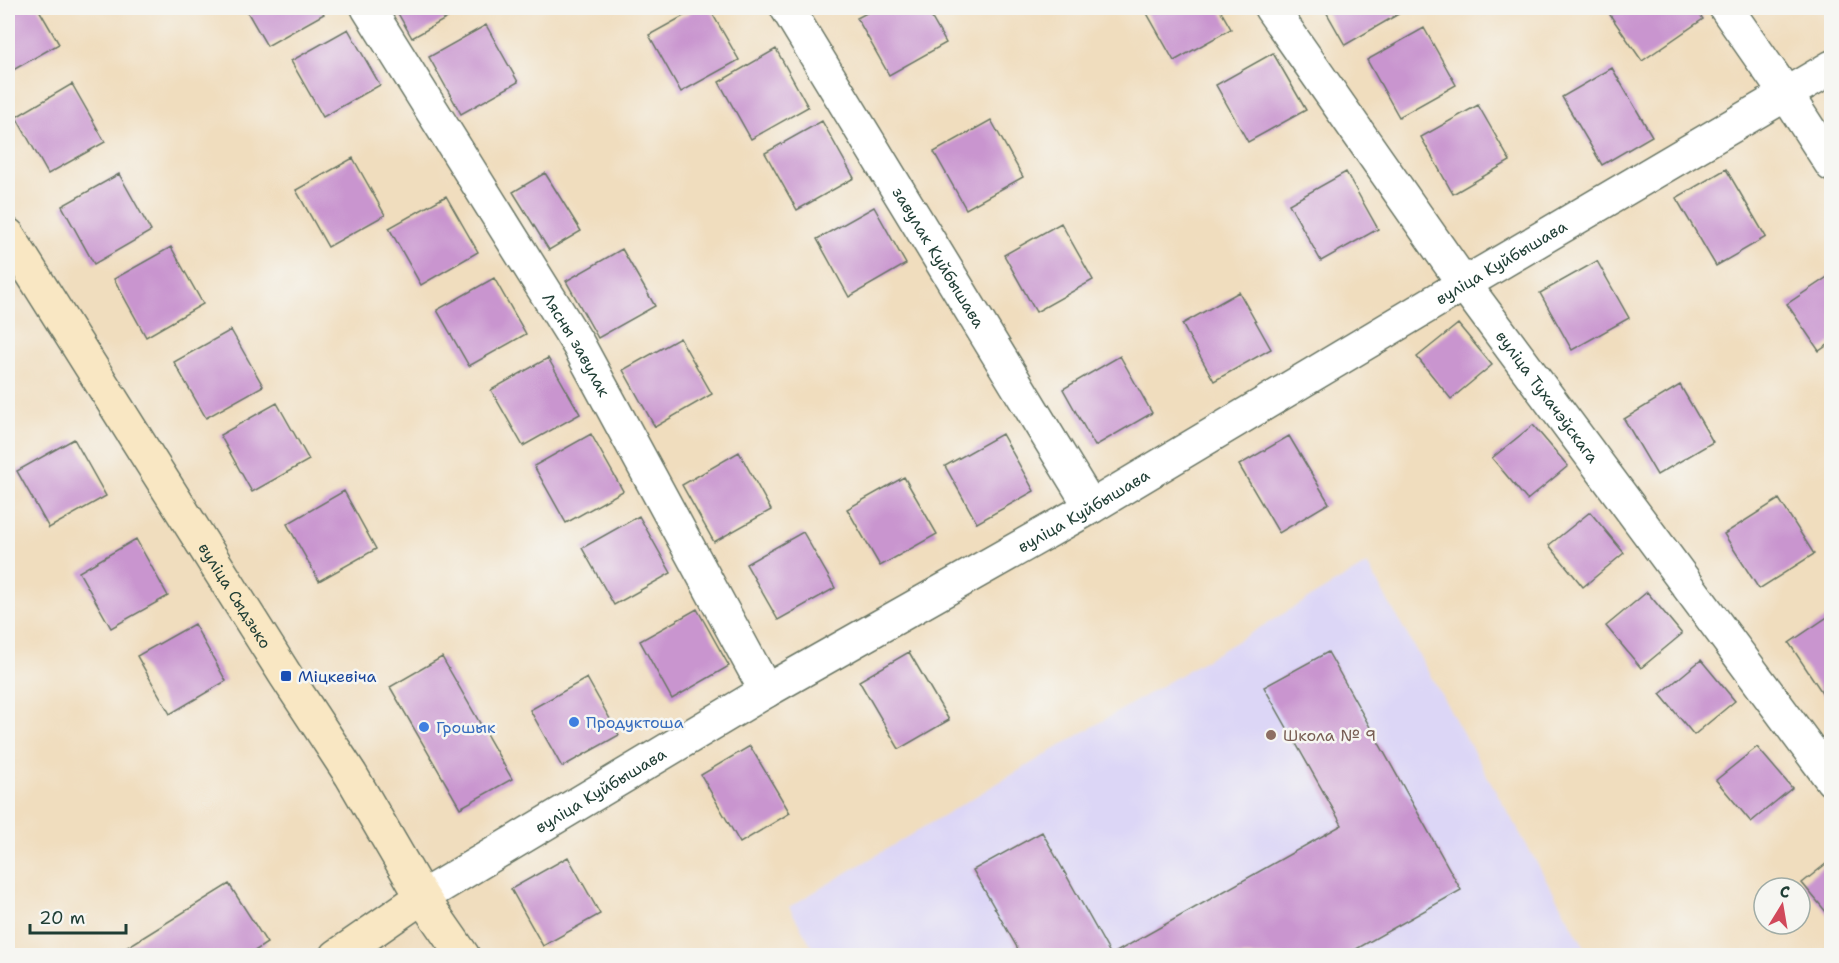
<svg xmlns="http://www.w3.org/2000/svg" width="1839" height="963" viewBox="0 0 1839 963" font-family="'Shantell Sans',sans-serif">
<rect width="100%" height="100%" fill="#f6f6f2"/>
<filter id="ink" filterUnits="userSpaceOnUse"><feTurbulence type="fractalNoise" baseFrequency=".0167" numOctaves="2"/><feDisplacementMap in="SourceGraphic" scale="12" xChannelSelector="R" yChannelSelector="G"/><feConvolveMatrix kernelMatrix="1 2 1 2 8 2 1 2 1" color-interpolation-filters="sRGB"/></filter>
<filter id="wash" filterUnits="userSpaceOnUse"><feTurbulence type="fractalNoise" baseFrequency=".008" numOctaves="4" result="noise"/><feDisplacementMap in="SourceGraphic" scale="24" xChannelSelector="R" yChannelSelector="G"/><feGaussianBlur stdDeviation="1.35" result="paint"/><feColorMatrix in="noise" values="0 0 0 0 0 0 0 0 0 0 0 0 0 0 0 0 0 1.4 0 .05"/><feComposite in="paint" operator="in"/></filter>
<g filter="url(#wash)">
<rect width="100%" height="100%" fill="#f0ddbe"/>
<!-- built -->
<path fill="#dcd6f6" d="M1367 564 1589 955H817L789 907Z"/>
<g id="blocks">
<!-- building -->
<path fill="#c995cf" d="M8 8H38L59 44 8 73Z
M245 8H320L324 14 267 46Z
M395 8H465L412 38Z
M698 8H709L739 60 681 92 649 35Z
M876 8H926L946 43 889 75 857 18Z
M1144 8H1219L1231 29 1174 61Z
M1324 8H1399L1402 12 1345 45Z
M1620 8H1695L1703 19 1642 61 1610 15Z
M486 25 518 82 461 114 429 57Z
M1424 28 1456 85 1399 117 1367 60Z
M348 29 380 85 323 117 291 61Z
M776 49 808 107 751 139 719 82Z
M1273 53 1306 110 1248 142 1216 85Z
M1612 68 1652 136 1602 165 1562 97Z
M72 84 105 142 48 174 16 117Z
M1478 105 1510 161 1453 194 1421 137Z
M991 120 1023 177 966 209 934 152Z
M822 121 854 178 797 210 765 153Z
M353 158 385 215 328 247 296 190Z
M1726 169 1766 237 1716 266 1676 198Z
M1346 172 1378 229 1321 261 1289 204Z
M545 173 581 231 549 250 513 192Z
M119 174 151 231 94 264 62 206Z
M446 196 478 252 421 285 389 228Z
M874 207 906 264 849 297 817 239Z
M1061 223 1093 280 1036 312 1004 255Z
M171 247 203 304 146 337 114 279Z
M622 249 655 306 598 338 566 281Z
M1597 261 1629 318 1572 350 1540 293Z
M1832 274V342L1819 351 1787 304Z
M494 278 526 334 469 366 437 310Z
M1239 292 1271 349 1214 381 1182 324Z
M1458 324 1492 365 1451 399 1417 357Z
M231 330 263 386 206 418 174 362Z
M680 338 712 394 655 427 623 370Z
M1120 356 1152 413 1095 446 1063 389Z
M548 358 580 414 523 446 491 390Z
M1680 385 1713 442 1657 475 1624 419Z
M277 403 309 460 252 492 220 435Z
M1533 425 1568 466 1527 500 1492 458Z
M591 434 623 491 566 523 534 466Z
M1002 434 1034 491 977 523 945 466Z
M1289 436 1329 503 1279 533 1239 465Z
M74 439 106 496 49 528 17 471Z
M739 452 771 510 714 542 682 485Z
M904 477 937 534 880 566 847 509Z
M344 491 376 549 319 581 287 524Z
M1779 499 1814 554 1759 589 1724 534Z
M1590 512 1624 553 1583 587 1549 545Z
M639 516 671 573 614 605 582 548Z
M803 532 835 588 778 620 746 564Z
M136 539 168 596 111 628 79 572Z
M1647 592 1682 634 1641 668 1606 626Z
M697 609 729 666 672 699 640 641Z
M1832 614V693L1825 697 1789 643Z
M194 624 226 681 170 714 137 656Z
M909 652 949 720 899 749 859 681Z
M1328 652 1461 890 1344 956H1022L973 870 1042 832 1111 955 1342 825 1264 687Z
M442 657 512 779 460 808 390 687Z
M1701 660 1735 701 1694 735 1660 694Z
M587 678 619 735 562 767 530 710Z
M750 746 790 813 740 843 701 775Z
M1757 747 1792 788 1751 822 1716 780Z
M568 857 600 914 543 946 511 889Z
M1832 859V919L1802 883Z
M229 884 267 943 247 956H124L121 951Z"/>
</g>
</g>
<g filter="url(#ink)">
<use href="#blocks" fill-opacity="0" stroke="#687564" stroke-width="1.5"/>
<g fill="none" stroke-linecap="round" stroke-linejoin="round">
<!-- street casing -->
<g stroke="#687564" stroke-width="36">
<g id="street">
<path id="s1" d="M368 8 578 344 766 691"/>
<path id="s2" d="M787 8 1091 507"/>
<path id="s3" d="M1271 8 1464 284 1832 780"/>
<path d="M1726 8 1786 94 1832 165"/>
<path id="s4" d="M422 897 766 691 1091 507 1464 284 1832 67"/>
</g>
</g>
<!-- secondary casing -->
<g stroke="#687564" stroke-width="36">
<g id="secondary">
<path id="s5" d="M8 235 286 676 351 775 422 897 463 956"/>
<path d="M337 956 422 897"/>
</g>
</g>
<!-- street -->
<use href="#street" stroke="#fff" stroke-width="33"/>
<!-- secondary -->
<use href="#secondary" stroke="#f9e7c3" stroke-width="33"/>
</g>
</g>
<!-- markers -->
<rect fill="#1a4fb4" stroke="#f6f6f2" stroke-width="2" x="280" y="670" width="12" height="12" rx="3"/>
<g fill="#3f7fe0" stroke="#f6f6f2" stroke-width="2">
<circle cx="574" cy="722" r="6"/>
<circle cx="424" cy="727" r="6"/>
</g>
<circle fill="#8d6e63" stroke="#f6f6f2" stroke-width="2" cx="1271" cy="735" r="6"/>
<g text-anchor="middle" stroke-width="5" stroke-linejoin="round" paint-order="stroke">
<!-- street labels -->
<g font-size="16" fill="#1f3d34" stroke="#f6f6f2">
<text dy="6" stroke="none"><textPath href="#s2" startOffset="292">завулак Куйбышава</textPath></text>
<text dy="6" stroke="none"><textPath href="#s4" startOffset="1252">вуліца Куйбышава</textPath></text>
<text dy="6" stroke="none"><textPath href="#s1" startOffset="396">Лясны завулак</textPath></text>
<text dy="6" stroke="none"><textPath href="#s3" startOffset="477">вуліца Тухачэўскага</textPath></text>
<text dy="6" stroke="none"><textPath href="#s4" startOffset="766">вуліца Куйбышава</textPath></text>
<text dy="6" stroke="none"><textPath href="#s5" startOffset="426">вуліца Сыдзько</textPath></text>
<text dy="6" stroke="none"><textPath href="#s4" startOffset="208">вуліца Куйбышава</textPath></text>
</g>
<!-- transit labels -->
<g font-size="16" fill="#164399" stroke="#f6f6f2" text-anchor="start">
<text x="298" y="682">Міцкевіча</text>
</g>
<!-- shop labels -->
<g font-size="16" fill="#366cbe" stroke="#f6f6f2" text-anchor="start">
<text x="586" y="728">Продуктоша</text>
<text x="436" y="733">Грошык</text>
</g>
<!-- education labels -->
<g font-size="16" fill="#785e54" stroke="#f6f6f2" text-anchor="start">
<text x="1283" y="741">Школа № 9</text>
</g>
</g>
<!-- margin -->
<rect width="1839" height="963" fill="none" stroke="#f6f6f2" stroke-width="30"/>
<!-- north arrow -->
<g transform="translate(1782 906) rotate(11)"><circle r="28" fill="#f6f6f2" stroke="#a0aca6" stroke-width="1.5"/>
<path d="M0-4.5L10 22L0 15L-10 22Z" fill="#d1495b"/>
<text y="-9" font-size="16" font-weight="bold" text-anchor="middle" fill="#1f3d34">С</text>
</g>
<!-- scale -->
<path d="M30 924v9h96v-9" fill="none" stroke="#1f3d34" stroke-width="3"/>
<text x="39" y="924" font-size="18" fill="#1f3d34" stroke="#f6f6f2" stroke-width="4.5" paint-order="stroke">20 m</text>
</svg>
